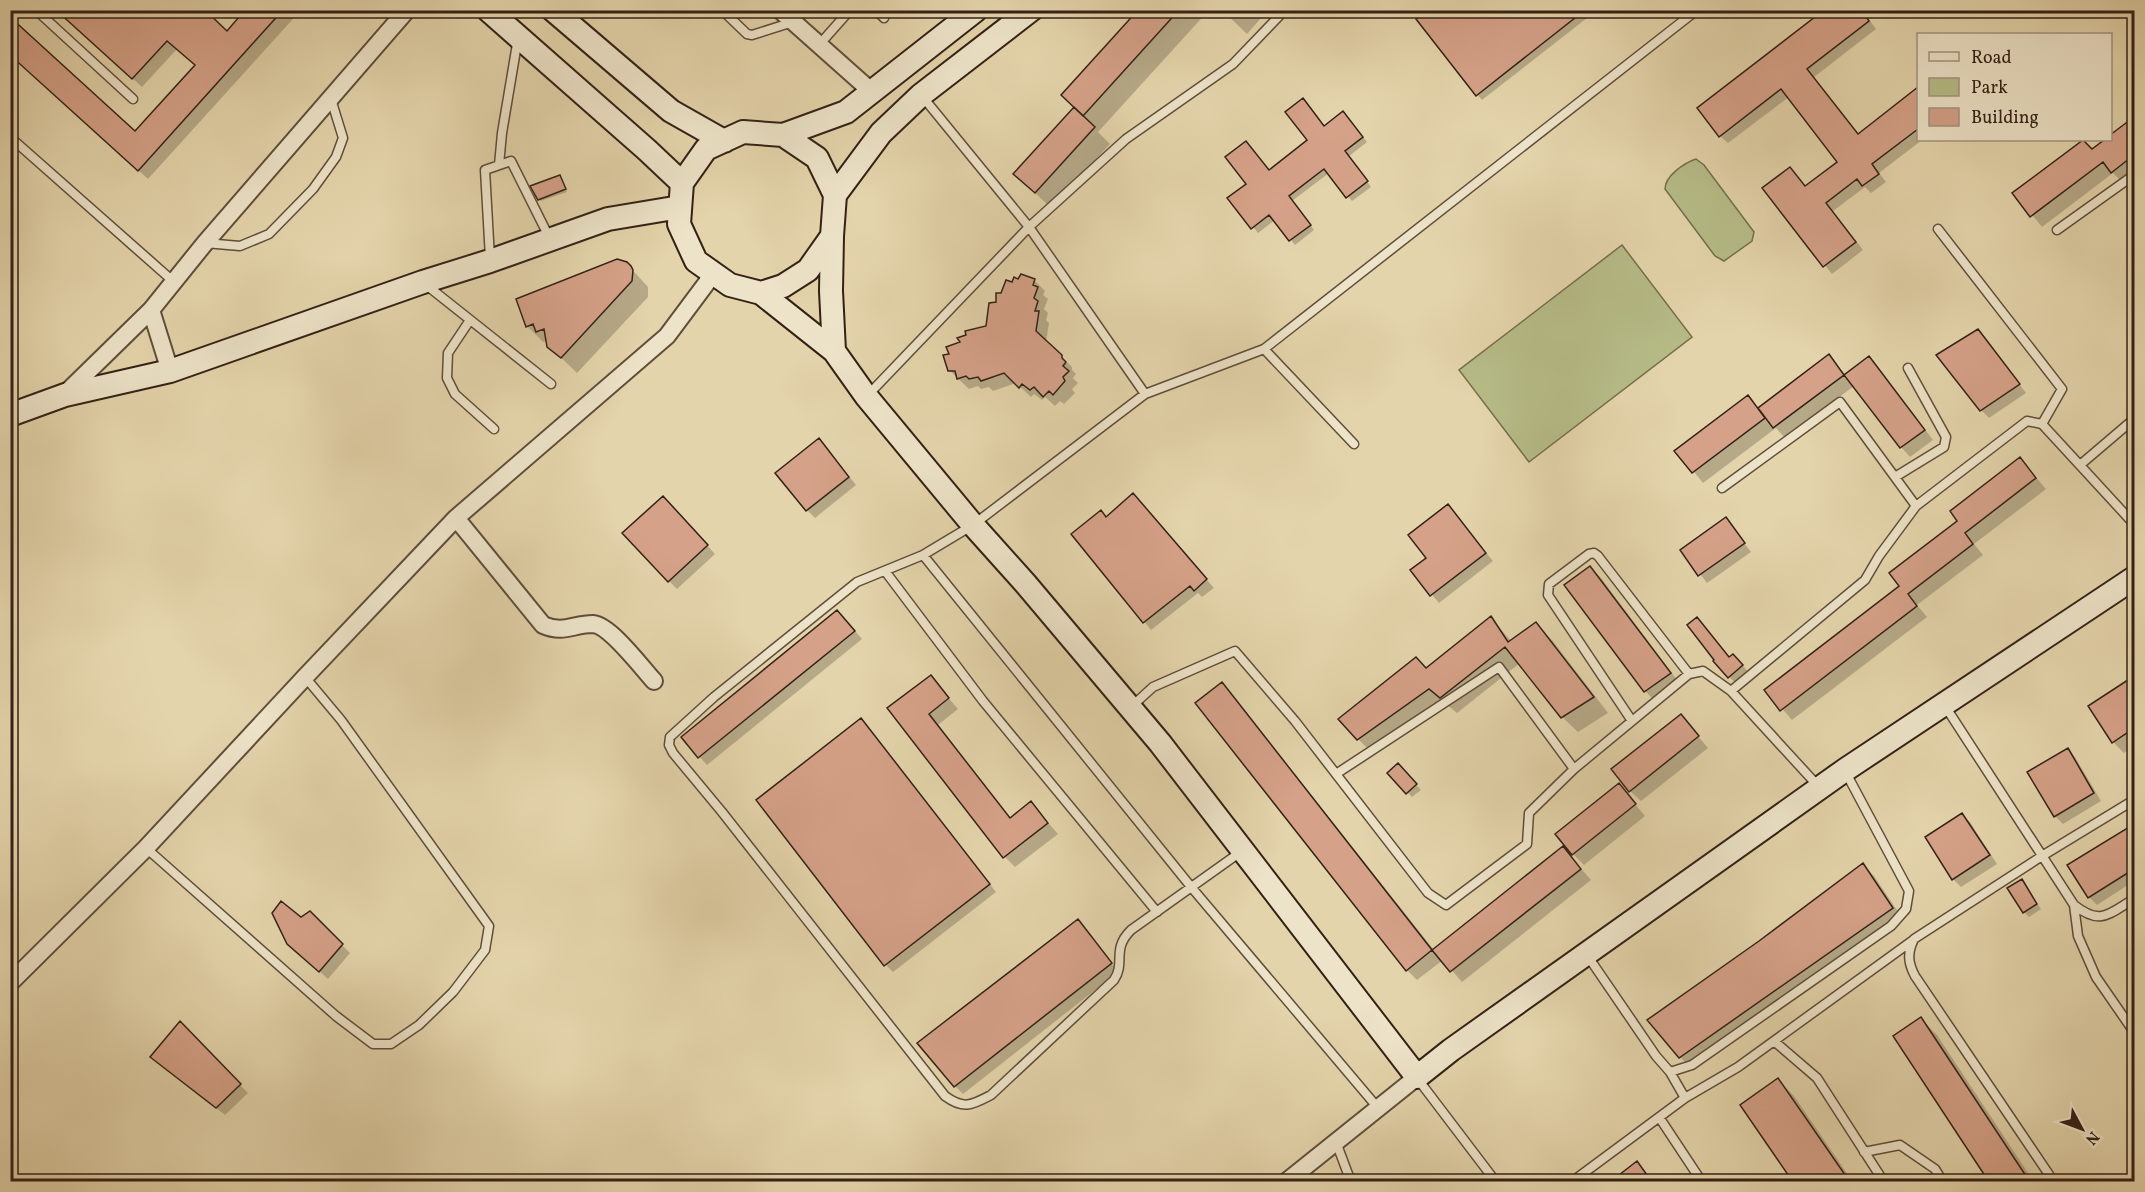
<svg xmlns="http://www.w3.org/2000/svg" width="2145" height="1192" viewBox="0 0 2145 1192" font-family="Vollkorn,serif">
<rect width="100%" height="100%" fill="#e4d4ab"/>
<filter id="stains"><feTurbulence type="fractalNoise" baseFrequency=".00333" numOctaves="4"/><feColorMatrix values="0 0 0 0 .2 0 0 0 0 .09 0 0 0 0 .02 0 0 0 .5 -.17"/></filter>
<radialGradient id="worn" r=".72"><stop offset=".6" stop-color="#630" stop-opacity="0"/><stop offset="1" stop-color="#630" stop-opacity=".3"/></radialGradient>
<!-- green -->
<path fill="#b6bc87" stroke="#746e4e" stroke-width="1.5" d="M1696 159 1704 165 1754 232 1752 241 1724 261 1715 256 1665 189C1665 176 1684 163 1696 159Z
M1622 245 1692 337 1529 462 1459 370Z"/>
<!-- shadow -->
<path fill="#0003" fill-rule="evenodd" d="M57 10H209L206 14 227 33 247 10H301L148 179 10 54 135 133 196 66 177 49 142 87Z
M1140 10H1209L1098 132 1110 144 1051 208 1031 189 1075 108Z
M1222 10H1268L1247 34Z
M1471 10H1602L1598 13 1596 11 1482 100 1478 95Z
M1862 10 1876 29 1814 77 1859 135 1918 89V140H1922L1879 173 1886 182 1871 193 1865 187 1833 211 1863 250 1832 274 1764 188 1790 169 1806 187 1839 163 1789 97 1728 143 1720 136Z
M1308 105 1325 127 1348 118 1367 142 1348 157 1371 187 1352 201 1329 173 1292 201 1314 230 1295 245 1275 220 1258 233 1230 198 1309 141Z
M2134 118V173L2122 182 2113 173 2042 227 2014 193 2084 141 2093 150 2106 140H2110V136Z
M559 176 567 192 541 201 539 199Z
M626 263 648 287V297L577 373 549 346 546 341 543 342 527 326ZM551 328 539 332 536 330Z
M1034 280 1045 291 1043 295 1048 299 1044 309 1048 313 1046 320 1049 323 1046 342 1072 367V370L1076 374 1073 378 1078 383 1072 389 1075 393 1064 404 1060 401 1055 406 1045 397 1042 400 1034 394 1031 397 1016 383 993 391 989 387 981 389 978 386 969 389 949 370 951 355 962 343 987 327 1002 294 1013 283Z
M1978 331 2026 393 1989 418 1981 410Z
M1829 356 1846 375 1869 358 1878 367 1933 440 1910 457 1901 447 1854 386 1785 438 1776 428 1703 483 1677 451 1748 397 1759 409Z
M826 448 856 485 815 518 807 510Z
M2020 459 2046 489 1974 544 1983 555 1917 605 1927 617 1792 720 1766 690 1901 587 1959 521Z
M1141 503 1214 588 1202 597 1198 593 1151 630 1073 534Z
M670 505 715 554 677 589 669 581Z
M1448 506 1493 561 1439 603 1412 571 1428 558Z
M1726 519 1751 552 1707 583 1682 550Z
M1590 567 1601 578 1680 684 1656 702 1645 691 1566 586Z
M1491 618 1512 642 1536 624 1552 640 1608 713 1578 732 1562 717 1520 663 1457 713 1446 704 1374 755 1358 739 1427 669Z
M845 619 862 639 707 765 683 738Z
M1730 658 1741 663 1749 673 1737 685 1715 661Z
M930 677 958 709 938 725 1011 819 1031 803 1058 834 1015 867 1005 857 889 709Z
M2134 678V745L2124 753 2113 742 2090 706Z
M1222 684 1232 695 1434 950 1563 848 1591 880 1462 982 1443 960 1417 980 1407 970Z
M1681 716 1708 748 1641 801 1630 791Z
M861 720 996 892 893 972 886 965Z
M2068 749 2075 757 2101 801 2063 824 2055 816Z
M1398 765 1421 790 1412 797 1389 773Z
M1619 785 1645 816 1584 865 1573 854Z
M1962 815 1970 822 1997 864 1961 887 1953 879Z
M2133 826 2134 881 2097 905 2089 897Z
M1863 865 1874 876 1903 919 1691 1068 1680 1057 1760 942Z
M2022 881 2041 909 2029 917 2024 912Z
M310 913 350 953 328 979 297 951Z
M1078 921 1118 972 963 1094 955 1086Z
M1921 1019 1937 1035 2034 1182H1991Z
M180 1023 248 1093 225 1115 160 1064Z
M1778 1080 1794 1096 1853 1182H1794Z
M1637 1163 1654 1182H1612Z"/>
<!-- building -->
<path fill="#d5a188" stroke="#332116" stroke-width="1.5" d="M56 10H205L227 31 245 10H283L138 171 10 55V17L135 131 195 65 167 41 132 79Z
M1138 10H1179L1083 116 1061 95Z
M1427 10H1585L1476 96 1416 19Z
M1824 10H1862L1869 21 1807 69 1858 134 1918 87V129L1872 164 1879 174 1862 186 1857 179 1826 203 1856 242 1823 267 1762 188 1790 167 1805 186 1837 162 1781 89 1719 137 1697 108Z
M1303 98 1324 126 1343 111 1363 137 1345 151 1368 181 1346 198 1324 169 1289 196 1311 225 1289 241 1269 215 1251 229 1227 198 1246 184 1225 157 1246 141 1269 170 1307 140 1285 112Z
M1074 107 1095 127 1035 193 1013 174Z
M2134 117V155L2111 173 2103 162 2030 217 2012 193 2083 140 2092 149 2104 140H2110V135Z
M560 175 566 189 538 200 530 186Z
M617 259 627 262 631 266 633 270 632 281 561 358 547 347 544 329 536 332 533 324 526 327 516 299Z
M1021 274 1035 279 1033 285 1038 287 1034 298 1038 301 1035 311H1039L1036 331 1062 355V358L1066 362 1063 366 1069 371 1063 377 1065 381 1053 395 1049 391 1043 397 1034 387 1030 390 1022 384 1019 388 1004 373 981 381 978 377 969 379 966 376 957 379 955 371H948L943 355 949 354 946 347 960 342 957 338 966 335 965 331 986 326 989 303 996 302V293H1001L1006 280 1012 282 1014 277 1018 279Z
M1978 329 2020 384 1980 411 1936 355Z
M1829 354 1844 375 1773 428 1758 408Z
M1869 356 1925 430 1900 448 1844 375Z
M1748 395 1765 418 1692 473 1674 451Z
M819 438 849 477 806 511 775 473Z
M2020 457 2036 478 1965 533 1973 544 1908 594 1917 606 1780 711 1764 690 1899 586 1889 573 1957 521 1950 511Z
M1133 493 1207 579 1194 591 1190 586 1143 623 1071 534 1101 510 1106 517Z
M663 496 708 545 668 582 622 533Z
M1448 504 1486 553 1430 596 1410 570 1426 558 1408 535Z
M1726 517 1745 543 1698 576 1680 550Z
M1590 566 1671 673 1644 692 1564 585Z
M837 610 855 631 698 758 681 737Z
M1491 616 1508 642 1536 622 1594 697 1561 718 1505 647 1440 698 1429 689 1357 740 1338 719 1416 657 1426 668Z
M1697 617 1729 657 1733 654 1743 665 1728 678 1713 661 1714 660 1687 625Z
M931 675 949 698 929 714 1010 818 1031 801 1048 823 1003 858 887 708Z
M2134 676V728L2112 743 2088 706Z
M1222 682 1432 950 1406 971 1195 703Z
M1681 714 1699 736 1629 792 1611 769Z
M861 718 990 884 884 966 756 800Z
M2068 748 2094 793 2054 817 2027 772Z
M1398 763 1417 784 1406 794 1387 773Z
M1619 783 1636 804 1572 855 1555 834Z
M1962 813 1990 855 1952 880 1925 837Z
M2134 824V869L2088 898 2067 865Z
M1563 846 1581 869 1450 972 1432 950Z
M1863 863 1893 908 1679 1058 1647 1020 1759 941Z
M2022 879 2037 904 2023 913 2007 888Z
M281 901 301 917 310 911 343 944 319 972 287 944 272 913Z
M1078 919 1112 963 954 1087 917 1043Z
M1921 1017 2030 1182H1989L1893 1036Z
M180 1021 241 1084 216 1108 150 1057Z
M1778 1078 1850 1182H1793L1740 1105Z
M1637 1161 1652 1182H1610Z"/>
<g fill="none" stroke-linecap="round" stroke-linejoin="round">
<!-- lane casing -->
<g stroke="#5f4e3b" stroke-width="11">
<path id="lane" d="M36 10 133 99
M722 10 747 34 752 35 793 22
M876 10 884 18
M819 45 850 10
M922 96 1029 227 1145 394
M10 137 174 282
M499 165 502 133 518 38
M1938 229 2062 389 2042 424 2134 524
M2057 230 2134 175
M205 243 240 246 269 234 313 189 336 157 343 138 331 99
M490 258 485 170 511 161 550 239
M425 284 551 384
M470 320 448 353 447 378 455 394 494 429
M1264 349 1697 10
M867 396 1029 227 1126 139 1233 64 1285 10
M2080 465 2134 419
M1895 477 1944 447 1946 437 1908 368
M1722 488 1840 402 1916 506 1879 556 1865 580 1731 691
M1916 506 2027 421 2042 424
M923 555 1192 888 1378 1108
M885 571 983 701 1157 912
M1945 706 2074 905C2101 926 2108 914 2134 899
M1131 707 1153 687 1235 651 1295 721 1428 893 1446 905 1527 844 1529 813 1574 769 1499 667 1336 774
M1632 721 1548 595 1549 584 1589 554 1594 553 1598 556 1689 674
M1574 769 1689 674 1703 671 1731 691 1818 786
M146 848 336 1016 373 1044H391L419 1025 453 992 485 950 489 926 341 720 305 677
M1242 851 1131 930C1111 950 1126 962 1114 980L991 1095C972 1105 964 1110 945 1096L722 812 673 753 669 745 670 737 714 697 857 582 923 555 973 525 1145 394 1264 349 1354 444
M2074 905 2078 936 2096 977 2134 1032
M1587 955 1656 1056 1670 1072 1692 1065 1891 926 1906 909 1909 891 1845 771
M1774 1041 1817 1078 1884 1182
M1670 1072 1685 1098 1738 1067 1912 941
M1417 1078 1496 1182
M1659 1117 1702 1182
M1336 1142 1351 1182
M1864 1152 1900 1145 1935 1169 1943 1182
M1575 1182 1577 1178 1685 1098
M2054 1182 1915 976C1908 963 1907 953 1914 939L2042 856 2134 800"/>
</g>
<!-- street casing -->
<g stroke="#5f4e3b" stroke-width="20">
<path id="street" d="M780 10 871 91
M151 310 170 371
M65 394 151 310 205 243 407 10
M456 518 543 625C564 634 573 624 593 624 610 625 642 668 654 681
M10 983 146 848 305 677 456 518 667 336 714 273
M1286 1182 1417 1077"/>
</g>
<!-- secondary casing -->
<g stroke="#332116" stroke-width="26">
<path id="secondary" d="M488 10 647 150 682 183
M553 10 671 111 724 141
M743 132 783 135 817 158 835 195 832 236 808 270 783 286 761 293 730 285 696 261 679 224 682 183 706 149Z
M783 135 846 112 976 10
M835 195 881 133 921 95 1031 10
M832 236 831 291 834 351
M761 293 834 351 866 396 973 525 1025 583 1160 743 1417 1077 1451 1050 1845 770 2134 578
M10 415 65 395 170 371 423 282 490 261 608 219 680 207"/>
</g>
<!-- lane -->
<use href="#lane" stroke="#ede3c8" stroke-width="8"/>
<!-- street -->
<use href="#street" stroke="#ede3c8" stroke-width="16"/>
<!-- secondary -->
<use href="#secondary" stroke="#ede3c8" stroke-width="22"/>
</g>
<!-- margin -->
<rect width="2145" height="1192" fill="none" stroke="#e4d4ab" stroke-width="36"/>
<rect x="12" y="12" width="2121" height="1168" fill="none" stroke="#332116" stroke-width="3"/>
<rect x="18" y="18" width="2109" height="1156" fill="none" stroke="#332116" stroke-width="1.5"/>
<!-- legend -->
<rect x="1917" y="33" width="195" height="108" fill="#ede3c8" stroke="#a39581" stroke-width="1.5"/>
<rect x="1929" y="52" width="30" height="9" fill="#ede3c8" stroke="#a39581" stroke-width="1.5"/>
<text x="1971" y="63" font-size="18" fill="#332116">Road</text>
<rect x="1929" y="78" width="30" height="18" fill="#b6bc87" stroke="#a39581" stroke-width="1.5"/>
<text x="1971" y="93" font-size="18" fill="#332116">Park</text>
<rect x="1929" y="108" width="30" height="18" fill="#d5a188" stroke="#a39581" stroke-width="1.5"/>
<text x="1971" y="123" font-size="18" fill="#332116">Building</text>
<!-- north arrow -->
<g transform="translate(2082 1129) rotate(131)" stroke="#ede3c8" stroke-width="4.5" paint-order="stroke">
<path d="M0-4.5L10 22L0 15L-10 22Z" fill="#332116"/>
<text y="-9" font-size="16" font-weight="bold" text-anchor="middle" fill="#332116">N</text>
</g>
<rect width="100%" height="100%" filter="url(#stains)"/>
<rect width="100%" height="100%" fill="url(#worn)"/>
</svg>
